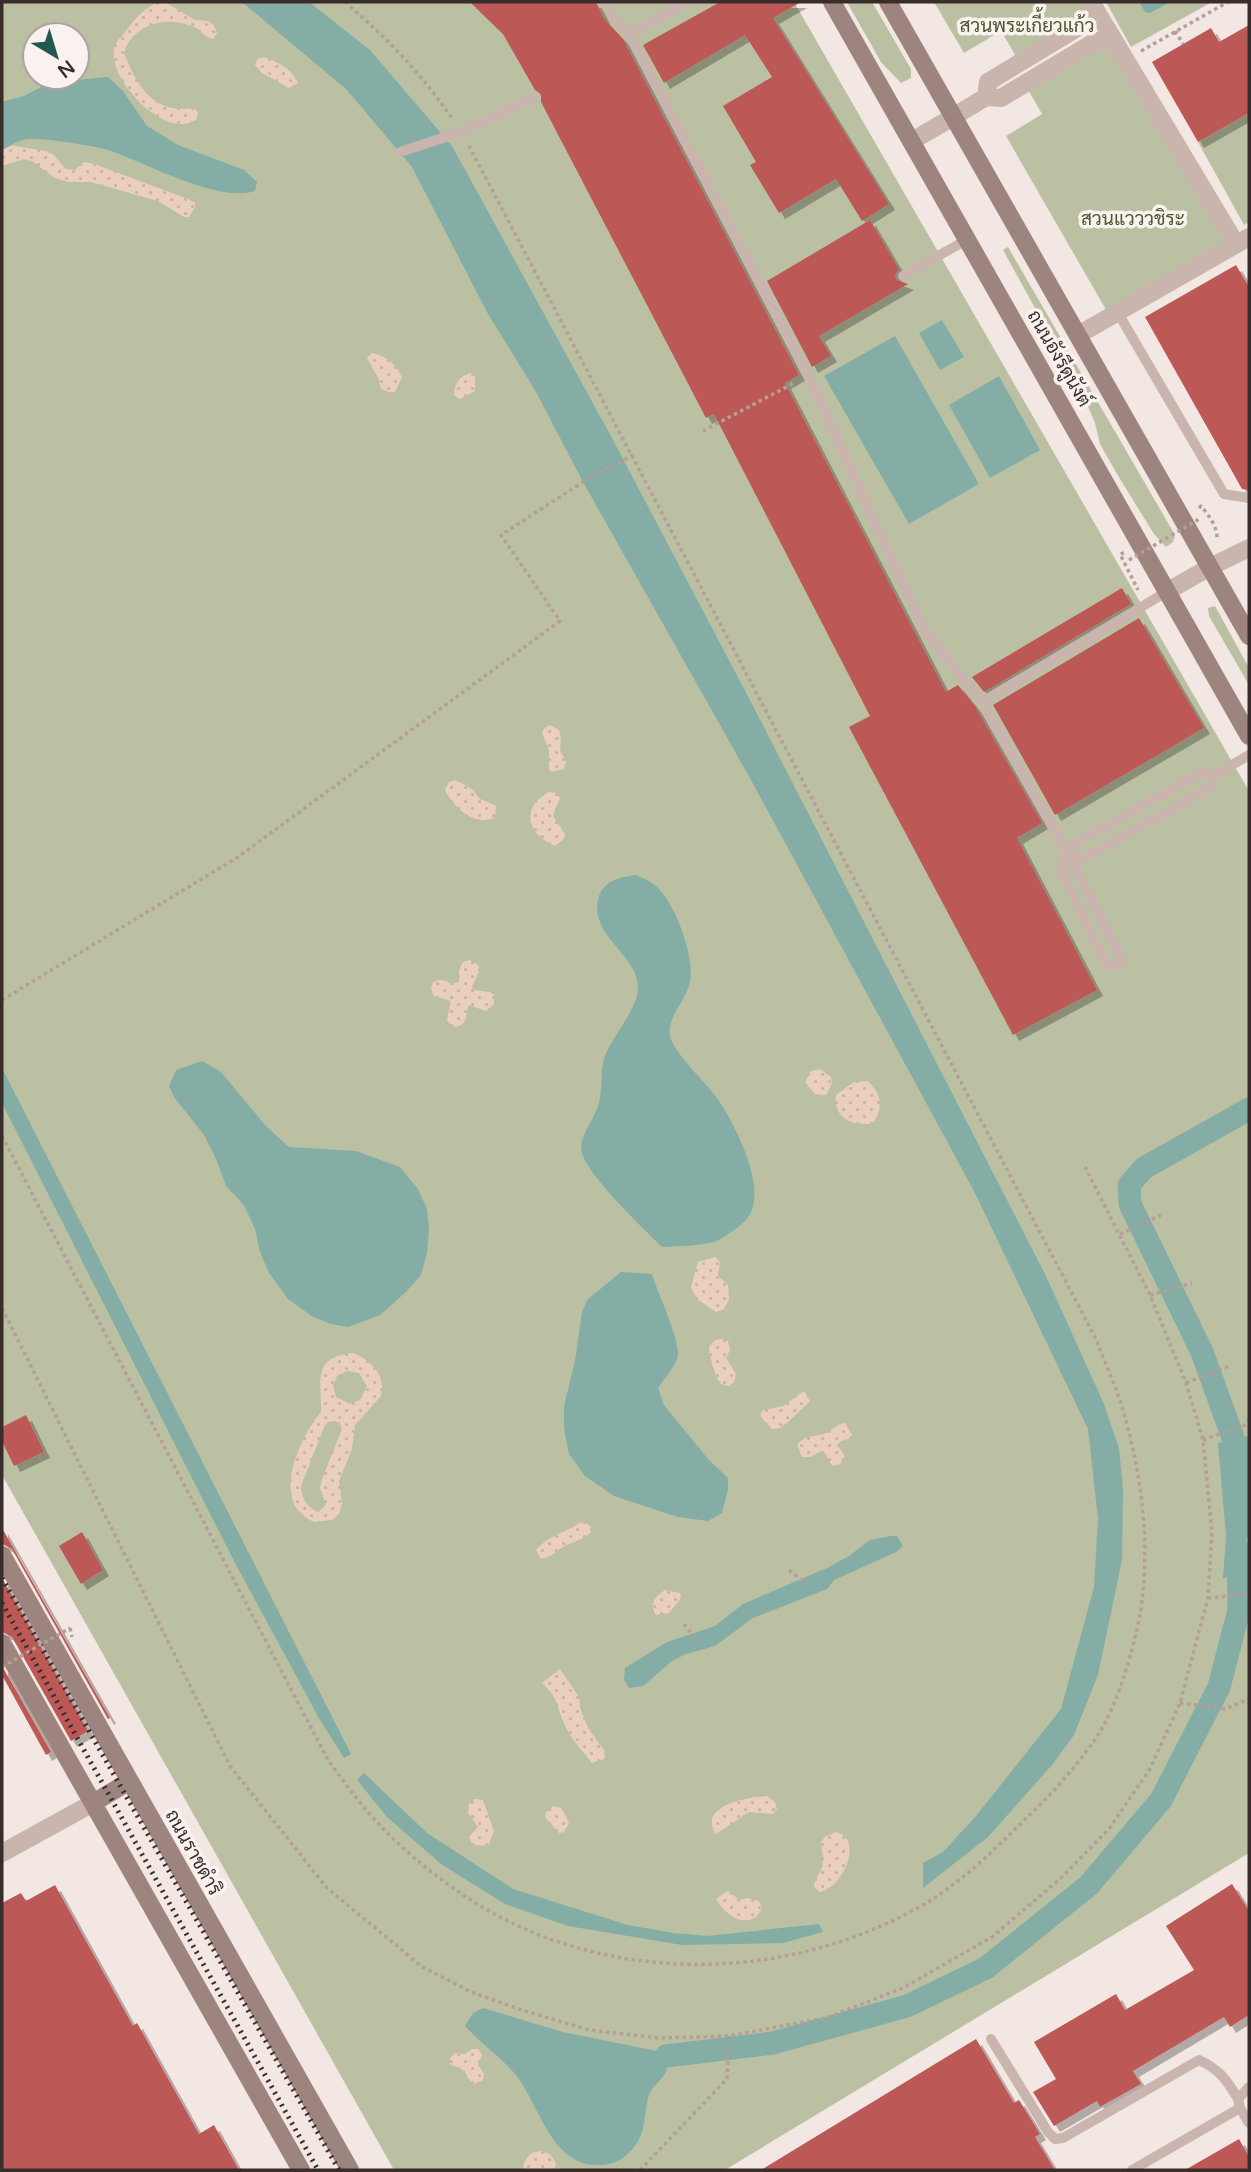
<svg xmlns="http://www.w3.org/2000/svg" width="1251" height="2172" viewBox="0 0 1251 2172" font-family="'Varela Round',Sarabun,sans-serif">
<defs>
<pattern id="sand-dots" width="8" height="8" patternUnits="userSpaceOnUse" patternTransform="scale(1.75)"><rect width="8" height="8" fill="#ead0bc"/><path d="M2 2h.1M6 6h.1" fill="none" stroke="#c9b3a2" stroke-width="1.8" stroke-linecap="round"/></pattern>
<filter id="shadow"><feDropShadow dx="6" dy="6" stdDeviation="0" flood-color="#0004"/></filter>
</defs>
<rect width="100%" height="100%" fill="#f2e7e2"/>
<!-- green -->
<path fill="#bcc0a2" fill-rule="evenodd" d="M2 2H794L1249 791V1853L725 2170H394L2 1475ZM35 35H77V77H35Z
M847 2H872L911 69V78L901 83 881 62Z
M934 2H1088L1084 19 1017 58 1001 31 964 53Z
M1106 2H1212L1131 47Z
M1096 47 1116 55 1229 244 1109 315 1006 136 1042 114 1026 86Z
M1249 113V222L1244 225 1198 142Z
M1008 247 1175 535 1173 542 1166 547 1154 534 1117 474 1100 444 1095 423 1085 399 1003 250Z
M1215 606 1249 668V685L1209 616 1208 608Z"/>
<!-- sand -->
<path fill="url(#sand-dots)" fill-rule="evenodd" d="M158 2 168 4 195 20 208 21 214 25 217 33 213 39C204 37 202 31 194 27 168 15 132 24 124 53 138 88 153 114 194 108L198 113 197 119C168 142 108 81 114 49 115 41 122 37 126 31 136 17 143 10 158 2Z
M263 57C278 62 291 68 298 83L289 88 262 73 255 65 257 59Z
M2 144 46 151 54 155 66 169 75 170 84 162 94 164 188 199 195 203V207L189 217H184L158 201 91 182H68L55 178 32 161 24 159 2 166Z
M372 353C388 357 394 363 402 377L395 392H389L381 389 379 380 367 358Z
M471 373 475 377V391L460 399 454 395C454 383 460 376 471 373Z
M550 725 559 730 561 739 560 750 566 762 564 769 551 772 549 769V750L542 733 544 728Z
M456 780 473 790 480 799 496 806 495 817C476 828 453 807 445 790L449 782Z
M549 792 556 793 560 798 553 816 565 834 564 839 555 846C527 834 520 808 549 792Z
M470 960 478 965 480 969 472 987 473 990 490 992 494 995V1004L486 1011 469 1005C464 1015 470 1021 457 1027L451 1026 447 1020 451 1001 434 996C425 982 440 975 451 984L459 982V971L463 962Z
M820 1069 831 1077 832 1083 826 1095 815 1094 805 1082 811 1071Z
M867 1081C882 1092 884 1109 872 1124 851 1125 834 1119 836 1095L854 1082Z
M715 1257 720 1262 718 1276 728 1285 729 1299 724 1309 716 1312 697 1299 691 1287 698 1262Z
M722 1339 728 1341 730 1350 726 1358 736 1374 734 1382 729 1386 721 1384C715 1376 710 1359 709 1347L715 1340Z
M353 1353C372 1361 386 1375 381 1396L355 1425 352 1449 339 1481 342 1503 339 1514 332 1520 314 1522C306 1518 298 1512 294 1504 282 1477 304 1432 321 1412 322 1381 311 1357 353 1353ZM347 1371 359 1373 367 1386 360 1400 350 1404 336 1397 333 1386 337 1376ZM334 1421 340 1423 342 1429 322 1479 320 1488 326 1505 318 1512C307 1507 301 1498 301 1486L324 1427 328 1422Z
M804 1391 810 1401 788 1422 780 1428 772 1429 760 1416 763 1410 783 1406Z
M845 1423 852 1435 848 1439 841 1441 837 1445 845 1456 840 1464 833 1466C827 1461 828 1454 822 1451L810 1457H802L797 1444C808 1435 811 1437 824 1434 832 1432 835 1424 845 1423Z
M581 1522 587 1524 593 1529C585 1541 574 1540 563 1547 555 1552 551 1557 541 1559L536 1550C549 1535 566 1533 581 1522Z
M665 1590 680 1593 681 1598 669 1613 656 1615C648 1604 656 1596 665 1590Z
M560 1669 579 1697 580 1708 588 1728 606 1753 604 1759 592 1763C582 1750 569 1737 563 1721 556 1703 558 1698 542 1683Z
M767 1796 775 1802 777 1809 773 1814 749 1812 716 1834C697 1805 749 1797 767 1796Z
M475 1799 483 1800 494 1831 488 1846 473 1845 469 1837 478 1827 468 1813 469 1804Z
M553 1806 562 1808 569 1823 564 1832 559 1833 545 1817 546 1812Z
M836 1832C865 1839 842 1890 819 1892L814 1886C815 1877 823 1871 823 1862 824 1855 821 1849 821 1842L825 1837Z
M727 1891 740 1900 747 1898 759 1901 762 1908C751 1932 726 1917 716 1899Z
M472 2049H478L482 2055 478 2065 484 2074 483 2080 474 2084 467 2077 465 2071 450 2064V2058L455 2053 465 2054Z
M541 2151 551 2155 560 2170H523C524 2159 529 2152 541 2151Z"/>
<!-- water -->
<path fill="#83ada5" d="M242 2H309L370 50 452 146 612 438 752 704 1045 1274 1104 1404 1119 1448 1123 1490 1122 1560 1098 1675 1074 1735 1052 1765 988 1837 923 1888V1863L943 1852 976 1816 1061 1709 1094 1587 1098 1519 1088 1429 975 1193 751 780 583 482 535 390 488 314 412 167 346 89Z
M1139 2H1170L1150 13 1145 12Z
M108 77 123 91 147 126 178 145 244 170 257 182 255 191C218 203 148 164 111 151 98 146 40 137 26 139 18 140 9 147 2 150V102L24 96 43 86 73 80Z
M942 320 964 357 940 370 919 333Z
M895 336 979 484 909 524 824 376Z
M999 376 1040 450 990 478 949 405Z
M635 875C643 878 651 881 658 888 676 905 697 962 689 986 684 1002 667 1018 670 1035 672 1052 707 1083 717 1098 734 1122 765 1183 751 1212 747 1222 737 1228 728 1234 724 1237 719 1240 714 1242 698 1246 679 1246 662 1247 643 1228 589 1177 582 1153 578 1138 592 1122 597 1109 604 1093 599 1072 605 1056 613 1035 637 1010 638 989 639 955 590 937 598 900 602 881 618 878 635 875Z
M202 1061 221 1072 266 1126 289 1147 356 1151 400 1167 418 1189 427 1209 429 1229 427 1253 421 1275 406 1292 380 1315 348 1327 331 1324 313 1317 288 1299 269 1273 260 1252 255 1229 244 1205 226 1186 217 1161 204 1135 174 1097 169 1086 176 1070Z
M2 1068 351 1754 344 1758 320 1720 234 1561 2 1103Z
M621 1272 652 1274C657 1292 683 1345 677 1359 673 1369 664 1379 658 1388L664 1405 708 1459 728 1478V1490L722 1513 708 1521 678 1517 614 1496 585 1476 569 1454 564 1428V1406L575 1361 582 1312 587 1300Z
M1249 1436V1536L1241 1544 1242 1577 1223 1578 1226 1536 1218 1443Z
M891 1536H897L903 1546 896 1552 834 1580 827 1589 753 1618 715 1646 686 1654 672 1661 643 1686 629 1688 624 1680 625 1668 667 1642 715 1626 743 1604 827 1568 849 1556 870 1540Z
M364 1773 427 1833 513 1889 628 1925 673 1933 707 1936 819 1924 823 1932 783 1943 682 1945 568 1926 505 1904 441 1864 387 1817 357 1780Z
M483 2008 563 2032 657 2051 666 2056C666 2060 668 2067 666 2071 663 2079 654 2085 650 2093 644 2106 647 2124 639 2139 631 2154 619 2164 602 2165 551 2169 540 2104 515 2074 501 2057 481 2044 465 2026L473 2013Z"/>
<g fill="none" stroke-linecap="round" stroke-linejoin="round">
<!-- canal -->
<path stroke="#83ada5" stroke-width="23" d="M1237 1468 1236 1446 1202 1352 1130 1204 1129 1185 1144 1168 1249 1109
M666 2056 773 2043 907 2006 986 1968 1089 1885 1161 1800 1219 1687 1239 1610 1238 1548"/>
</g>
<!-- building -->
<path fill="#bc5855" filter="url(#shadow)" d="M470 2H596L605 20 623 39 799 375 785 383 946 692 958 685 975 706 1042 823 1017 838 1097 990 1013 1035 849 727 870 716 714 414 706 418 541 102V94L535 90 503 34Z
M720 2H801L773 18 889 204 862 221 836 179 779 213 750 165 756 162 723 106 772 77 745 35 664 83 643 45Z
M1249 25V113L1198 142 1152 62 1211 28 1219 42Z
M870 220 899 269 895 275 897 280 908 284 819 336 831 356 812 367 767 281Z
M1236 265 1249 287V490L1242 489 1145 317Z
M1122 588 1131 604 984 692 972 677Z
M1139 618 1204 728 1055 815 993 705Z
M26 1415 44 1452 14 1466 2 1441V1427Z
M2 1528 110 1718 108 1719 12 1549 2 1544Z
M82 1532 103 1570 81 1584 59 1546Z
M2 1578 88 1731 71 1741 12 1637 2 1632Z
M2 1666 51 1752 46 1755 2 1675Z
M1232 1884 1249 1911V2015L1230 2027 1224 2017 1133 2071 1141 2084 1100 2107 1097 2101 1054 2126 1033 2092 1056 2079 1034 2042 1116 1994 1125 2010 1194 1970 1166 1926Z
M55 1885 133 2026 137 2023 199 2134 214 2125 239 2170H2V1903L21 1893 26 1901Z
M976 2039 1014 2103 1019 2100 1040 2134 1035 2137 1055 2170H761Z
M1239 2139 1249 2157V2170H1185Z"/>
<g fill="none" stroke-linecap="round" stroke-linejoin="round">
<!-- path -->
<path stroke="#b59e98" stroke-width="3.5" stroke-dasharray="3.5 3.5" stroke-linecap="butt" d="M345 2C385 36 423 75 453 120
M1175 31 1183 44
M1141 51 1228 2
M703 431 794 383
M1199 508 1201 506C1209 515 1218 528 1217 540
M1124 553 1120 554 1138 590
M2 1000 238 857 560 621 501 535 583 482 633 455
M2 1136 328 1760C349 1789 370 1818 397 1842 438 1881 489 1916 542 1936 662 1982 800 1971 912 1911 951 1891 985 1859 1016 1828 1045 1801 1073 1771 1096 1738 1119 1704 1139 1634 1143 1593 1149 1532 1140 1466 1122 1407 1115 1384 1104 1361 1096 1339L468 144
M1120 1234 1161 1215
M1150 1295 1192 1283
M2 1308 230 1766 327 1888 421 1966 471 1992 525 2011 589 2030 659 2038 729 2036 826 2018 903 1988 992 1937 1060 1879 1109 1829 1150 1769 1180 1703 1208 1598 1212 1533 1203 1440 1186 1383 1150 1295 1085 1167
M1186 1383 1229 1366
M1203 1440 1245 1425 1249 1420
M789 1570 807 1585
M1208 1598 1249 1594
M684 1624 698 1641
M70 1628 72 1637
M1180 1703 1225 1709 1249 1699
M640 2170 727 2079 729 2036"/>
<!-- service -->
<path stroke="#c9b5ae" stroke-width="10" d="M604 2 612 16 629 34 808 375 924 630 982 702 1168 591
M629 34 687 2
M400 152 461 132 534 98
M903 276 968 239
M1118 313 1224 494 1249 498
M982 702 1069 856 1120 956 1121 962 1115 967 1107 965 1059 867 1069 856 1076 843 1200 773 1215 775 1249 755
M1069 856 1085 858 1209 788 1215 775
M991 2039 1048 2132 1055 2139 1063 2138 1199 2060C1219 2069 1227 2080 1238 2099
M1249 2087 1238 2099 1240 2108 1249 2123
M1132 2170 1240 2108"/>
<!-- minor -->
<path stroke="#c9b5ae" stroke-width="18" d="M1091 2 1236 244
M986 97 988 82 1087 22 1094 7
M953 117 986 97 1001 98 1096 41 1115 45
M1078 335 1249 237
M1210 567 1249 548
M2 1853 93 1803"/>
<!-- tertiary -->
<path stroke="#c9b5ae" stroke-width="18" d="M912 141 953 117
M1168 591 1210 567"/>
<!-- secondary -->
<path stroke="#9d847f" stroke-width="18" d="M832 2 1249 736
M888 2 1249 636
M2 1555 350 2170
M2 1643 301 2170
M93 1803 130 1781"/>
<!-- rail -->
<path stroke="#392d2c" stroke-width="5" stroke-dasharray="2 5" stroke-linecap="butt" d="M2 1578 339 2170
M2 1603 318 2170"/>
<!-- path-bridge -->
<path stroke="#b59e98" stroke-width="3.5" stroke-dasharray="3.5 3.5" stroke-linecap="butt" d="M1129 560 1201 518
M2 1667 70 1628"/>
</g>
<g text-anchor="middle" stroke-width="7" stroke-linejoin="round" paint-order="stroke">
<!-- park labels -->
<g font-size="19" fill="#505531" stroke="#f9f2ee">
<text x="1027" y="32">สวนพระเกี้ยวแก้ว</text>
<text x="1133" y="225">สวนแวววชิระ</text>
</g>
<!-- street labels -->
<g font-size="19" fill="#392d2c" stroke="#f9f2ee">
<text transform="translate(1060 358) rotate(60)" y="7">ถนนอังรีดูนังต์</text>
<text transform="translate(194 1852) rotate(61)" y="7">ถนนราชดำริ</text>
</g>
</g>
<!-- border -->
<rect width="1251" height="2172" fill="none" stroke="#392d2c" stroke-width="7"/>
<!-- north arrow -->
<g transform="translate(56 56) rotate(142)"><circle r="33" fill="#f9f2ee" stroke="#aca3a0" stroke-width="2"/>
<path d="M0-5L12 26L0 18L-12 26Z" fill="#24574f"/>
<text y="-10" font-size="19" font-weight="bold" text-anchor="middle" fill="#392d2c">N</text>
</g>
</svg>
